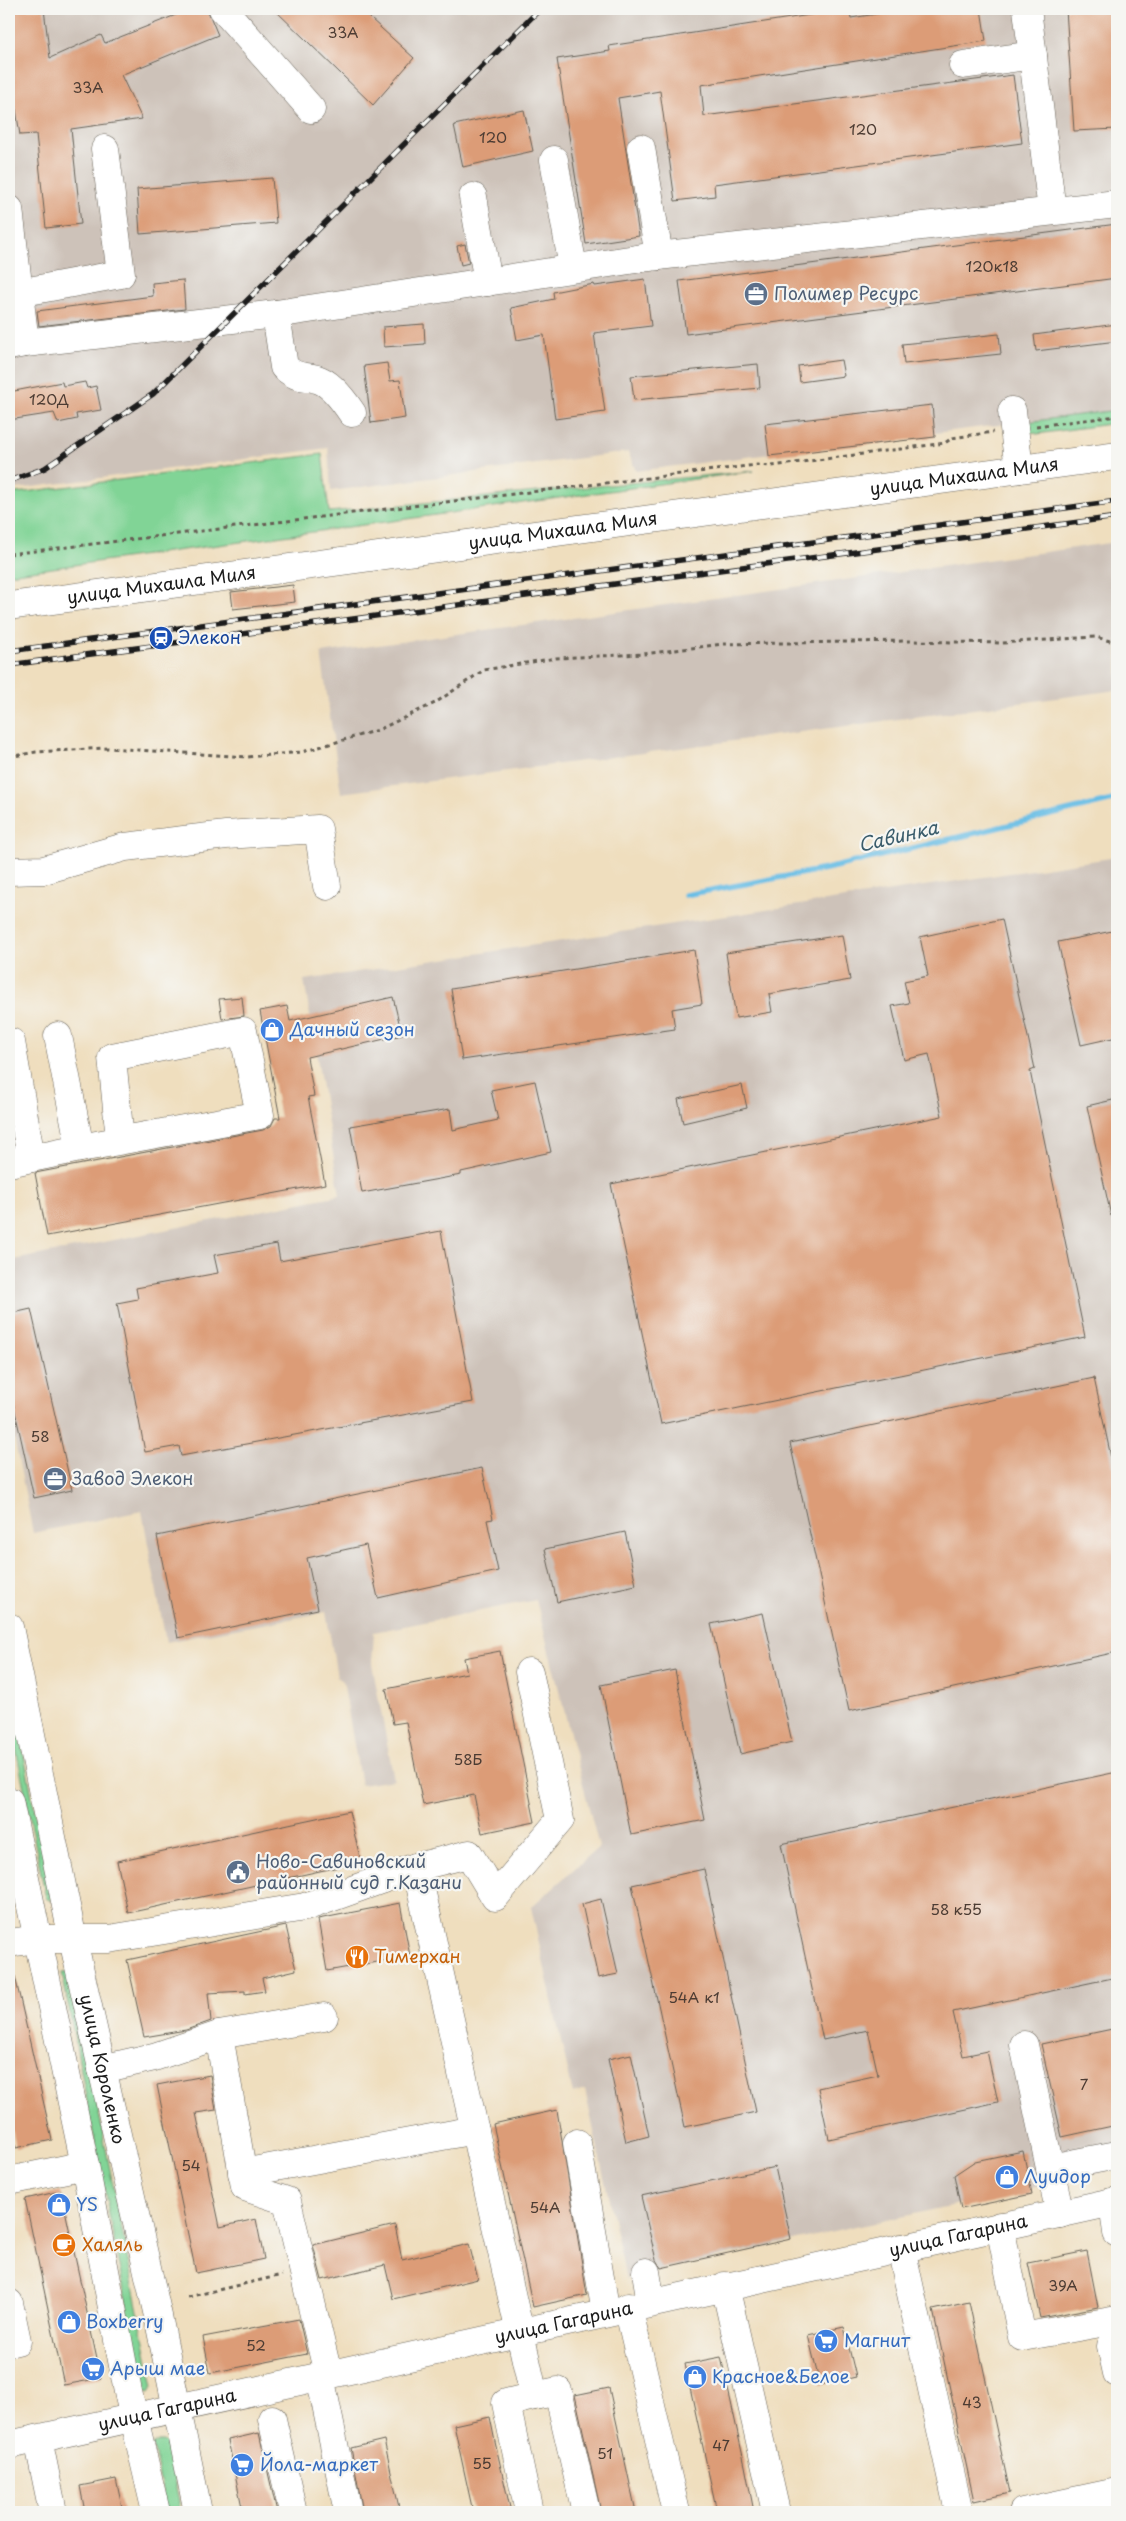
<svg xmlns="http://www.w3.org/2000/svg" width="1126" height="2521" viewBox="0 0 1126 2521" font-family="'Playpen Sans',sans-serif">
<rect width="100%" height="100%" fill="#f6f6f2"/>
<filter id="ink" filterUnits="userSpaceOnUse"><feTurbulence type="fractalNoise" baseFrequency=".02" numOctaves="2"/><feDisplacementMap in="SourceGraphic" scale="10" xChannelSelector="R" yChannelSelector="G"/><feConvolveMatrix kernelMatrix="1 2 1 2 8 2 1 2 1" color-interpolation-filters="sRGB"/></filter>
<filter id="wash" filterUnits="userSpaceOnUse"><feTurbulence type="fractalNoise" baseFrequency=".0096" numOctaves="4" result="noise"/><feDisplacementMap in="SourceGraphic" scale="20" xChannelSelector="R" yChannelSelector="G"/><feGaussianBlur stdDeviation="1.12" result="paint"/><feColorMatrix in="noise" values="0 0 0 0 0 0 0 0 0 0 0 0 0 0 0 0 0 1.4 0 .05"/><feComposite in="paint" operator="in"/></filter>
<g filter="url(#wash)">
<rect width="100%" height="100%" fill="#efdebe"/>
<!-- industrial -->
<path fill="#cdc2b9" d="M9 9H1117V410L636 471 628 452 331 491 328 448 9 490Z
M1117 542V690L341 793 321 653Z
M1117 857V2169L626 2278 585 2090 573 2094 531 1907 599 1847 536 1600 374 1632 372 1664 394 1780 361 1785 343 1681 337 1677 326 1612 166 1642 142 1511 33 1533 9 1412V1261L340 1195 304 980Z"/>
<!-- green -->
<path fill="#81d496" stroke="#4e7859" d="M1117 410V423L1037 434 1029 431 1027 422Z
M322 454 329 512 754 471 9 574V494Z
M9 1677 52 1900 51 1901 46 1898 9 1714Z
M71 1972 153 2387 149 2393 145 2392 143 2389 62 1973Z
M158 2441H163L167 2445 181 2512H166L153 2445Z"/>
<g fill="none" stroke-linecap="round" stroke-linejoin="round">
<!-- stream -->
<path stroke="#69bee5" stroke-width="5.5" d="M685 895 826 869 1117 799"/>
</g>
<g id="blocks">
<!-- building -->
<path fill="#dc9c77" d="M9 9H44L50 58 101 35 105 43 191 9H207L218 35 121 75 142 119 71 129 81 224 46 228 36 134 20 135 9 65Z
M274 9H360L414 58 373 105Z
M849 9 851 18 908 9H981L986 41 701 85 704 116 1013 75 1022 143 714 184 715 196 675 201 660 91 618 98 639 236 586 244 557 59 610 51 609 46Z
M1066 9H1117V129L1074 131Z
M524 110 533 151 463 167 454 125Z
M272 178 276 223 140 234 137 189Z
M1117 224V278L686 334 679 281Z
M465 244 469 263 461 265 457 246Z
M645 279 651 326 594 333 605 412 555 419 544 335 517 340 511 308 554 299 553 292 594 284 595 286Z
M183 280 185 309 39 326 37 311 153 296 152 283Z
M424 324 425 344 384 347 383 327Z
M1117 324V341L1036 351 1034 335Z
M999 334 1001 354 904 364 902 344Z
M841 360 844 376 800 382 798 366Z
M387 363 390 381 400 380 405 418 371 423 364 366Z
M758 364 760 388 634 400 631 376Z
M62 382 63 386 85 382 87 388 96 386 101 410 76 414 77 419 58 423 54 413 9 420V392Z
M932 405 935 437 769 456 765 424Z
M293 585 295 602 233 609 231 592Z
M1002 919 1035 1069 1030 1071 1085 1337 661 1424 611 1184 942 1116 929 1054 904 1060 892 1006 909 1003 904 981 928 976 920 937Z
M1117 930V1037L1081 1045 1058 942Z
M842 935 850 980 769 994 772 1012 736 1018 726 953Z
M694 950 702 1004 672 1009 675 1029 462 1060 451 989Z
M242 997 244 1016 222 1019 219 999Z
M393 997 402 1035 307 1057 314 1096 308 1097 325 1184 47 1236 35 1173 263 1130 271 1126 275 1118H280L260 1011 287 1006 290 1021Z
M535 1081 551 1152 461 1172V1175L362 1193 350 1126 450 1109 453 1130 498 1120 491 1090Z
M742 1085 747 1108 683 1123 678 1099Z
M1117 1099V1215L1111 1216 1087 1106Z
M441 1231 473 1402 181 1456 179 1446 145 1452 117 1303 138 1299 136 1288 218 1273 214 1255 277 1244 280 1261Z
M31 1309 72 1490 34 1498 9 1384V1314Z
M1094 1378 1117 1485V1652L849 1711 790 1443Z
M482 1468 493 1519 487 1520 498 1571 378 1598 366 1545 307 1558 318 1609 178 1638 157 1536Z
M625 1532 636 1585 557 1602 545 1549Z
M763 1613 792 1742 740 1754 711 1624Z
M500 1651 535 1822 482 1833 474 1795 423 1805 406 1722 393 1724 386 1689 467 1673 464 1658Z
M675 1670 705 1820 631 1835 601 1685Z
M1117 1772V1977L953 2012 963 2056 987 2051 998 2102 829 2139 818 2088 878 2075 868 2030 823 2040 781 1844Z
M349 1811 361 1862 128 1913 117 1861Z
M704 1869 756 2112 685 2127 632 1885Z
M601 1899 618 1974 598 1978 582 1904Z
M400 1903 410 1956 327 1971 318 1919Z
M286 1926 296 1970 262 1978 265 1991 245 1994V1991L208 1993 211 2021 186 2030 144 2037 127 1960Z
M15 1976 52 2140 16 2148 9 2116V1977Z
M1117 2028V2125L1062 2137 1041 2044Z
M631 2054 649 2136 626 2142 608 2059Z
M210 2075 216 2110 196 2113 220 2227 256 2219 264 2259 196 2273 157 2085Z
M557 2110 587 2295 533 2307 493 2124Z
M1023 2151 1032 2194 961 2209 954 2175 975 2161Z
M775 2167 791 2239 661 2268 656 2260 641 2196Z
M61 2191 101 2378 64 2385 25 2199Z
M395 2225 402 2260 469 2244 478 2279 393 2299 385 2265 322 2280 313 2245Z
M1087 2251 1098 2307 1040 2318 1028 2263Z
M969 2302 1010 2493 974 2501 933 2310Z
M299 2319 307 2354 210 2373 203 2337Z
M844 2327 856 2377 820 2385 808 2335Z
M721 2357 745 2466 754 2512H717L685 2364Z
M609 2388 636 2512H601L575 2395Z
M490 2417 495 2442 511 2512H473L454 2425Z
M259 2433 277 2512H243L228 2440Z
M384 2440 400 2512H363L351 2448Z
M116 2479 123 2512H85L80 2486Z"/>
</g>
</g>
<g filter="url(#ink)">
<use href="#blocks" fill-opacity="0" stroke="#666055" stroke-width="1"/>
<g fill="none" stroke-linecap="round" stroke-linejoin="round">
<!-- minor casing -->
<g stroke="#666055" stroke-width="29">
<g id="minor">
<path d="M223 9 311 109"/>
<path d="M1027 9 1052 211"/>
<path d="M963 65 1033 55"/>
<path d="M641 148 659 256"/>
<path d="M554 160 573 268"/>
<path d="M473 197 488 282"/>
<path d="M9 209 25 343 9 346"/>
<path d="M18 293 121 274 105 149"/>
<path d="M276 314 284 367C299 379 300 375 317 379 331 383 344 401 352 413"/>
<path d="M25 343 276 314 649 257 1117 204"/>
<path d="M1012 411 1019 469"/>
<path d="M9 871 44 870 125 847 226 835 318 829 327 886"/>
<path d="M80 1148 260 1115 243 1031 112 1057 120 1140"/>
<path d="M31 1158 80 1148 58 1036"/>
<path d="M9 1163 31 1158 11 1042"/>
<path id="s1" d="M9 1627 73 1940 158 2316 198 2512"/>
<path d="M9 1801 85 2165 128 2392 156 2512"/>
<path d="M416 1867 534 2396 558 2391 586 2512"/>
<path d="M9 1943 37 1939H109L305 1907 416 1867 469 1854 495 1897 560 1820 529 1672"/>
<path d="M219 2035 245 2187 287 2201 328 2374"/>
<path d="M1024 2045 1050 2168"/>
<path d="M102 2069 154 2057 219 2035 324 2017"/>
<path d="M577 2143 606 2313"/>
<path d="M242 2173 475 2130"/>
<path d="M9 2181 85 2165"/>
<path d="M1113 2202 1117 2233"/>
<path d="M1060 2214 1050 2168 1117 2155"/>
<path d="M1000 2226 1022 2337 1117 2320"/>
<path d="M901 2248 959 2512"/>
<path d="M646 2272 651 2302"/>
<path d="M725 2286 776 2512"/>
<path d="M9 2303 17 2341 9 2343"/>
<path d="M628 2307 676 2512"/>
<path d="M1117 2344 1111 2346 1117 2373"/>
<path d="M320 2376 348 2512"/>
<path d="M272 2419 293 2512"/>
<path d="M38 2439 53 2512"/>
<path id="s2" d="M9 2445 1117 2201"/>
<path d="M529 2512 506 2403 534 2396"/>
<path d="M1023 2512 1117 2492"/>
</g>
</g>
<!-- major casing -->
<g stroke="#666055" stroke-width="29">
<g id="major">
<path id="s3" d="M9 606 1117 456"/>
</g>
</g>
<!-- path -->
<path stroke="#666055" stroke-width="3" stroke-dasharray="4 4" stroke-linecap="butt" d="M1036 426 1117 416
M9 554 757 465 772 466 945 443 952 438 993 432
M9 757 36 752 107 748 248 757 302 752 378 730 435 703 484 670 556 658 644 654 722 644 910 641 1001 643 1096 637 1117 643
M188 2297 282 2275"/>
<!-- minor -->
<use href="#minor" stroke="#fff" stroke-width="28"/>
<!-- major -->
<use href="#major" stroke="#fff" stroke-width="28"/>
<!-- rail casing -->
<g stroke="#1c1c1c" stroke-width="5.5">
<path id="rail" d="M9 481 45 468 153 394 540 9
M9 651 1117 501
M9 665 1117 517"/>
</g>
<!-- rail -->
<use href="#rail" stroke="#f6f6f2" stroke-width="4" stroke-dasharray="11" stroke-linecap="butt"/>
</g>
</g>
<!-- icons -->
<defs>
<g id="office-disc" transform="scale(1.25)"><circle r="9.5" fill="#5c6f8a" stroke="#f6f6f2"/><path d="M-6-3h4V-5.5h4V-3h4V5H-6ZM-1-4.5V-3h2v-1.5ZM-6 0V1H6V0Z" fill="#fff"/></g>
<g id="station-disc" transform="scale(1.25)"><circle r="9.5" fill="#1a4fb4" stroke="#f6f6f2"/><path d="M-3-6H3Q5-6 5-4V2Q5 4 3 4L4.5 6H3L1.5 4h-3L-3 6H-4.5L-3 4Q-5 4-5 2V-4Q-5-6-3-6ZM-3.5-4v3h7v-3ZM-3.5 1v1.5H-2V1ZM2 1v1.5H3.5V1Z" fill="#fff"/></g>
<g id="shop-disc" transform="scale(1.25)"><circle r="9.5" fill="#3f7fe0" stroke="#f6f6f2"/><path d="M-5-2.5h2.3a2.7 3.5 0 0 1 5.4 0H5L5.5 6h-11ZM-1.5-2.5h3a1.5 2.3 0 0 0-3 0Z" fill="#fff"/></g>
<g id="civic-disc" transform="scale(1.25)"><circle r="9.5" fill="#5c6f8a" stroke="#f6f6f2"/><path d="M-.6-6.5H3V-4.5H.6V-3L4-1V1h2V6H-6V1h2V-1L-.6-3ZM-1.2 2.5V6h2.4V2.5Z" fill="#fff"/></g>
<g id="restaurant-disc" transform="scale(1.25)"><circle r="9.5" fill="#e8710a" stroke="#f6f6f2"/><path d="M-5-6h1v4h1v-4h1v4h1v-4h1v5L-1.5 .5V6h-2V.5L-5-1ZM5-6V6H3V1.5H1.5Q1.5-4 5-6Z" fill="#fff"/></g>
<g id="cafe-disc" transform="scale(1.25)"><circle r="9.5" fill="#e8710a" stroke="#f6f6f2"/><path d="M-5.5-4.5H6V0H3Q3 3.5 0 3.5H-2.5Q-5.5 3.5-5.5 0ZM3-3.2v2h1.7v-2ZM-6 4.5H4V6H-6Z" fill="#fff"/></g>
<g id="supermarket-disc" transform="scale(1.25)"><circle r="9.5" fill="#3f7fe0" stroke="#f6f6f2"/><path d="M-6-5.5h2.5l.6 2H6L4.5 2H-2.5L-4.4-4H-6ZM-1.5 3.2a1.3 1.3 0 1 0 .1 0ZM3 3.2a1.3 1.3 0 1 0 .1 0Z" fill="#fff"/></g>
</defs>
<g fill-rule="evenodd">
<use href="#office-disc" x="756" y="294"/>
<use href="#station-disc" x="161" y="638"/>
<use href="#shop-disc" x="272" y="1030"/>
<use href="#office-disc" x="55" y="1479"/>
<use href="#civic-disc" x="238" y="1872"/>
<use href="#restaurant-disc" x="357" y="1957"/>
<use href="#shop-disc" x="1007" y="2177"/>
<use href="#shop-disc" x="59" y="2205"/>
<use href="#cafe-disc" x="64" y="2245"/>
<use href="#shop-disc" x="69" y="2322"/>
<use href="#supermarket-disc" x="826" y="2341"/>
<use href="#supermarket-disc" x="93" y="2369"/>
<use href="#shop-disc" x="695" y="2377"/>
<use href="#supermarket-disc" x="242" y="2465"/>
</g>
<g text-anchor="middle" stroke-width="4.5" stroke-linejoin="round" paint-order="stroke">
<!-- number labels -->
<g font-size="15" fill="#4c3c33">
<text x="343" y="38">33А</text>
<text x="88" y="93">33А</text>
<text x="863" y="135">120</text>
<text x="493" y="143">120</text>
<text x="992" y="272">120к18</text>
<text x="49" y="405">120Д</text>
<text x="40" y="1442">58</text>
<text x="468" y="1765">58Б</text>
<text x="956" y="1915">58 к55</text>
<text x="694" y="2003">54А к1</text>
<text x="1084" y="2090">7</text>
<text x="191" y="2171">54</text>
<text x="545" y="2213">54А</text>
<text x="1063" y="2291">39А</text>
<text x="256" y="2351">52</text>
<text x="972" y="2408">43</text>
<text x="721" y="2451">47</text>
<text x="605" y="2459">51</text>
<text x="482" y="2469">55</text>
</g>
<!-- service labels -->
<g font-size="18" fill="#4e5e75" stroke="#f6f6f2" text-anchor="start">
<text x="774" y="300">Полимер Ресурс</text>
<text x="72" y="1485">Завод Элекон</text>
<text x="256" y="1868">Ново-Савиновский<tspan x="256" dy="21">районный суд г.Казани</tspan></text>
</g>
<!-- street labels -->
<g font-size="18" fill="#1c1c1c" stroke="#f6f6f2">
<text dy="6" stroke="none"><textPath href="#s3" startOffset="964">улица Михаила Миля</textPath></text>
<text dy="6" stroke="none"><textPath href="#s3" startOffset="559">улица Михаила Миля</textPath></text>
<text dy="6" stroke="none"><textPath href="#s3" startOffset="154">улица Михаила Миля</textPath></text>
<text dy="6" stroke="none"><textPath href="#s1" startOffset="452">улица Короленко</textPath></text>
<text dy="6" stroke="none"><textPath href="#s2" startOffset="972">улица Гагарина</textPath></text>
<text dy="6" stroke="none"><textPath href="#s2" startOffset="568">улица Гагарина</textPath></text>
<text dy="6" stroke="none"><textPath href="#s2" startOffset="162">улица Гагарина</textPath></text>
</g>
<!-- transit labels -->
<g font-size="18" fill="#164399" stroke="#f6f6f2" text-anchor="start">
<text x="178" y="644">Элекон</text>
</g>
<!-- shop labels -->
<g font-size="18" fill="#366cbe" stroke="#f6f6f2" text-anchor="start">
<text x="290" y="1036">Дачный сезон</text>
<text x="1024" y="2183">Луидор</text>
<text x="76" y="2211">YS</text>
<text x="86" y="2328">Boxberry</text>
<text x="844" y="2347">Магнит</text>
<text x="110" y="2375">Арыш мае</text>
<text x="712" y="2383">Красное&amp;Белое</text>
<text x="260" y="2471">Йола-маркет</text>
</g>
<!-- food labels -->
<g font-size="18" fill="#c56008" stroke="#f6f6f2" text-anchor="start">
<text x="374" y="1963">Тимерхан</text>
<text x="82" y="2251">Халяль</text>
</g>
<!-- water labels -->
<g font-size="19" font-style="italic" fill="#3b5d6c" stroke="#f6f6f2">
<text transform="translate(898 836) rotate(-13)" y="7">Савинка</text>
</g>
</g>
<!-- margin -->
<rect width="1126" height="2521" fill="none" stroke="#f6f6f2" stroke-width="30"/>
</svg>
